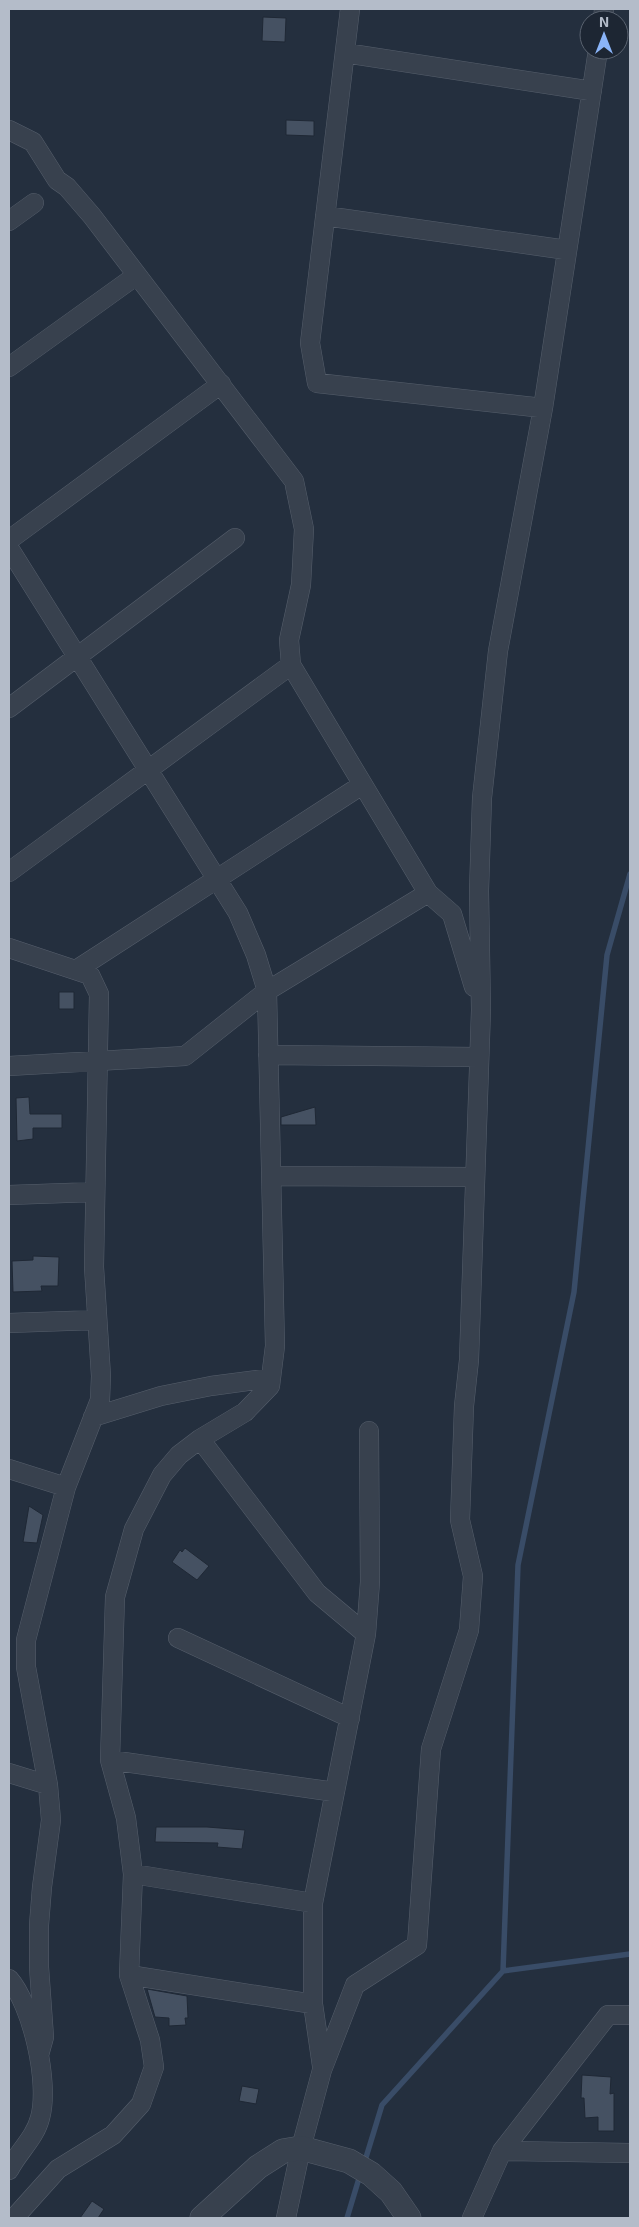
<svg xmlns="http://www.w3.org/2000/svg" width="639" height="2227" viewBox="0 0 639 2227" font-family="'Exo 2',sans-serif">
<rect width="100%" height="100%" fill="#242f3e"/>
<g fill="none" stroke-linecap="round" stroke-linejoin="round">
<!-- stream -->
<path stroke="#394c67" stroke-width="5.5" d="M503 1971 630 1954
M364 2164 382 2105 503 1971 518 1565 574 1292 607 955 630 874
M347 2218 360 2175"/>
</g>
<!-- building -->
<path fill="#455162" stroke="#1f2835" d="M263 17 286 18 285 42 262 41Z
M286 120 314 121V136L286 135Z
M59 992H74V1009H59Z
M29 1097 30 1114H62V1128H33V1139L17 1141 16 1098Z
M315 1107 316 1125H281V1117Z
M33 1256 59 1257 58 1286H41L42 1291 13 1292 12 1261 33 1260Z
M29 1506 43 1515 37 1543 23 1542Z
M185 1548 209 1566 197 1580 172 1562 180 1550 182 1552Z
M156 1827H207L245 1830 242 1849 217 1847 218 1843 155 1842Z
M147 1989 187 1996 188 2018H185L186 2025 169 2026V2018L155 2017Z
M582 2075 611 2077 610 2094 614 2093V2131H598V2117L585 2118 584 2098H581Z
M242 2086 259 2089 256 2104 239 2101Z
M92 2201 104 2209 98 2218H80Z"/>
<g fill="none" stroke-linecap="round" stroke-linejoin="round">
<!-- minor casing -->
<g stroke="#565f6c" stroke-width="20">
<path id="minor" d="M350 9 310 343 317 383 543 408
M603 20 604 9
M345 53 592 91
M9 130 33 142 57 180 67 187 92 216 294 481 304 529 301 585 289 640 291 665 428 893 452 914 474 987
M325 216 567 250
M9 221 34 203
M9 367 137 275
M9 540 221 384
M9 548 238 913 256 955 267 991 275 1346 270 1386 245 1412 200 1439 179 1455 162 1475 134 1529 115 1597 110 1760 126 1818 133 1874 129 1975 150 2040 154 2067 141 2104 113 2135 58 2169 14 2218
M9 708 235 538
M9 872 291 665
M9 948 90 975 99 994 94 1267 101 1376 100 1400 66 1487 26 1640V1667L48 1785 51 1820 42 1887 39 1925V1967L44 2037 39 2055
M76 970 362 785
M268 1055 479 1057
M9 1066 185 1056 267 991 428 893
M271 1176 474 1177
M9 1195 94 1192
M9 1323 96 1320
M93 1417 161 1396 211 1386 271 1378
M200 1439 317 1593 366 1634
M9 1469 66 1487
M178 1638 350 1718
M110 1760 335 1792
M9 1773 48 1785
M133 1874 313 1903
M129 1975 313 2004
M9 1979C32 2005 50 2083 40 2118 35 2138 18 2152 9 2170
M322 2066 313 2004V1903L366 1634 370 1582 369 1431
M502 2151 630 2153
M286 2218 301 2148 322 2070 355 1985 417 1945 431 1749 469 1630 473 1576 460 1520 464 1406 469 1360 481 1010 479 891 482 798 498 651 543 408 598 50
M472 2218 502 2151 608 2015H630"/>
</g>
<!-- tertiary casing -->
<g stroke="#565f6c" stroke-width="25">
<path id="tertiary" d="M202 2218 258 2167 283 2151 301 2148 349 2161 371 2174 391 2192 409 2218"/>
</g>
<!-- minor -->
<use href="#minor" stroke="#38414e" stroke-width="19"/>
<!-- tertiary -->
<use href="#tertiary" stroke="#38414e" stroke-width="24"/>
</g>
<!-- border -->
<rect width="639" height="2227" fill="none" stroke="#b4bcc9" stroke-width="20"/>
<!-- north arrow -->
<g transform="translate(604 35)"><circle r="24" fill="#1d2633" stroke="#59626f"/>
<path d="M0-4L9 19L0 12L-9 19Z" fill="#8ab4f8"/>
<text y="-8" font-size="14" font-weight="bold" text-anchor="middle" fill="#b4bcc9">N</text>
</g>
</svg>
